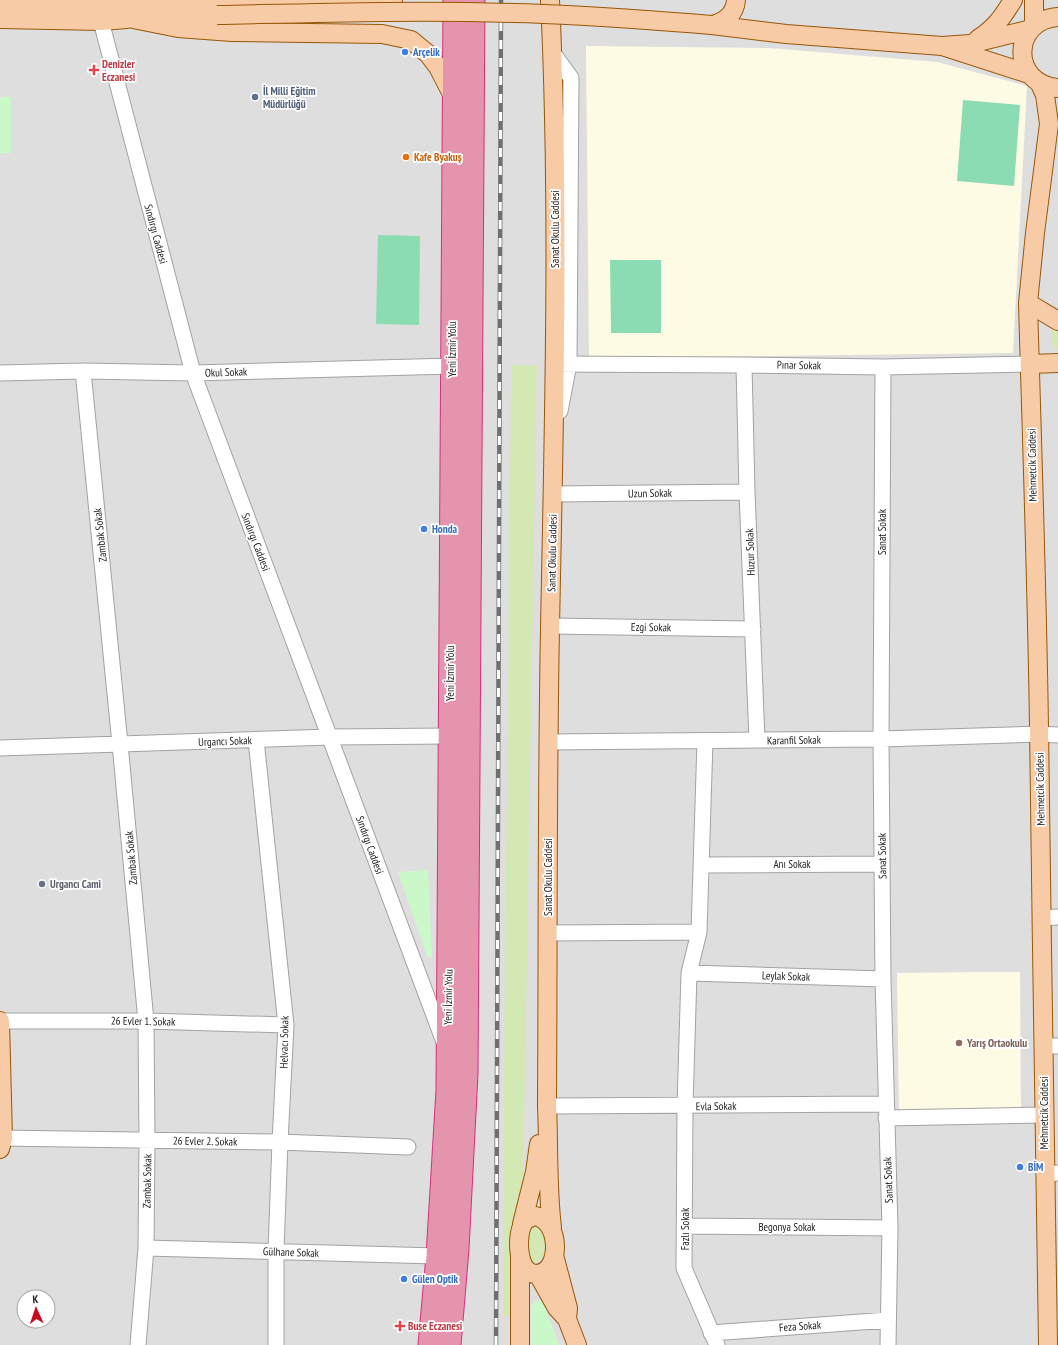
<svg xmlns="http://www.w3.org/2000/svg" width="1058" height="1345" viewBox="0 0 1058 1345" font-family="'PT Sans Narrow',sans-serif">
<rect width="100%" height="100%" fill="#f1ede9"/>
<!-- residential -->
<path fill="#dfdede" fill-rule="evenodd" d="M0 0H1058V1345H0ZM24 1297H48V1321H24Z"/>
<!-- education -->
<path fill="#fefbe5" d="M586 46 769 48 937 62 1027 86 1013 353 589 358Z
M978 972H1020L1021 1111 899 1112 897 973Z"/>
<!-- grass -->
<path fill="#d3e8b2" d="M1058 326V351C1049 344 1050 336 1053 327Z
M511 365H537L523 1193 512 1241 511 1316H504L503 1289C504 981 509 673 511 365Z
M538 1223C541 1228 547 1235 547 1241 548 1250 543 1259 536 1263L529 1261 527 1229Z"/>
<!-- park -->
<path fill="#cbf8c9" d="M0 97H11V153H0Z
M428 870 432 957 428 958 398 872Z
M536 1300H540L543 1302 559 1345H531V1306Z"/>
<!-- pitch -->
<path fill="#8bdcb3" d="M963 100 1020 105 1014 186 957 181Z
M378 235 420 236 419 325 376 324Z
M610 260H661V333H611Z"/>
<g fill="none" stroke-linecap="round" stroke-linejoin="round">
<!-- minor casing -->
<g stroke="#a2a2a2" stroke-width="17">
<path id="minor" d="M101 21 193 373 444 1042
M553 53 571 78 569 364 560 411
M554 364 744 365 883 367 1030 364
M744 365 747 492 757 740
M883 367 881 739 883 979 890 1228 888 1345
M83 371 120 744 146 1021 147 1141 146 1248 138 1345
M0 373 83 371 193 373 452 366
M553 494 747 492
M550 626 753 629
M256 740 286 1025 280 1142 276 1251V1345
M705 741 699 932 689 973 685 1106 684 1268 717 1345
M548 742 881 739 1039 734 1058 735
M0 748 330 737 450 736
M702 865 882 864
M1041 918 1058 917
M548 933 699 932
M689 973 883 979
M0 1021H146L286 1025
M1044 1046H1058
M547 1106 886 1104
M886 1118 1044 1115
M0 1138 280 1142 408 1147
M1044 1174 1058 1173
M685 1226 890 1228
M146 1248 437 1256
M711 1333 888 1320"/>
</g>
<!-- major casing -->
<g stroke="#975607" stroke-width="20">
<path id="major" d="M550 0C560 209 554 419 550 628 547 788 548 947 547 1106 549 1147 547 1187 552 1227
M1034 0V26
M0 2 98 8 150 9
M148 9 172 2 384 4 393 0
M165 17 217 15
M1058 17C1011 20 1010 84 1058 88
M0 19 101 21 127 19
M133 19 178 28 232 32 382 34 411 40 428 54 438 67 454 98
M712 25 786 34 942 46
M712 25C725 22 735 14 736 0
M978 39C995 28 1002 18 1013 0
M1029 74 942 46 970 44 1031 29
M1040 84 1045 95 1049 124 1035 233 1028 303C1032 444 1037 586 1039 727 1042 933 1044 1139 1048 1345
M1028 303 1058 321
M1030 364 1058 363
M0 1021 3 1138 0 1149
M535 1216C561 1220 562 1273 536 1274 517 1274 516 1236 523 1224 525 1219 530 1218 535 1216Z
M522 1224 535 1172 539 1144
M554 1255 568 1308 567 1319
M538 1274 557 1308 567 1319 577 1345
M520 1345V1256"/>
</g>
<!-- highway casing -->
<g stroke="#d4317c" stroke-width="23">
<path id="highway" d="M429 1345 437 1256 447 1090 454 0
M450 1345 458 1249 467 1074 474 0"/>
</g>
<!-- minor -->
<use href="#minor" stroke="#fff" stroke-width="15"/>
<!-- major -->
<use href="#major" stroke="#f8cba7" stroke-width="18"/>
<!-- highway -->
<use href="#highway" stroke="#e495ad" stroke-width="21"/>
<!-- rail casing -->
<g stroke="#6f6f6f" stroke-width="4.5">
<path id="rail" d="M496 1345 501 0"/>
</g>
<!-- rail -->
<use href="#rail" stroke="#fff" stroke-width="3" stroke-dasharray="9" stroke-linecap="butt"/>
<!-- major-bridge casing -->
<g stroke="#975607" stroke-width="20" stroke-linecap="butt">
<path id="major-bridge" d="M217 15C315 13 414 10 513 13 579 14 645 20 712 25"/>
</g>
<!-- major-bridge -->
<use href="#major-bridge" stroke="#f8cba7" stroke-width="18"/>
</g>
<!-- markers -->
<g fill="#3f7fe0" stroke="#fff" stroke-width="1.5">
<circle cx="405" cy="52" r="4"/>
<circle cx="424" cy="529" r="4"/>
<circle cx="1020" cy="1167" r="4"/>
<circle cx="404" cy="1279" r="4"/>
</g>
<g fill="#e0444e" stroke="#fff" stroke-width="1.5">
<path d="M92 64h4v4h4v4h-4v4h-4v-4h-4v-4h4z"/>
<path d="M398 1320h4v4h4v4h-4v4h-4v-4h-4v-4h4z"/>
</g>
<circle fill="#5c6f8a" stroke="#fff" stroke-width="1.5" cx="255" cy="97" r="4"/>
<circle fill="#e8710a" stroke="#fff" stroke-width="1.5" cx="406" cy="157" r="4"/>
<circle fill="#6b7280" stroke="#fff" stroke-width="1.5" cx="42" cy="884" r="4"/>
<circle fill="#8d6e63" stroke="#fff" stroke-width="1.5" cx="959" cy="1043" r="4"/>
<g text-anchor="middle" stroke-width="3.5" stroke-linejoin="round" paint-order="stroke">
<!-- shop labels -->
<g font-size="11" font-weight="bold" fill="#366cbe" stroke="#fff" text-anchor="start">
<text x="413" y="56">Arçelik</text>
<text x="432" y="533">Honda</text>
<text x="1028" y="1171">BİM</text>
<text x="412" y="1283">Gülen Optik</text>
</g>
<!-- health labels -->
<g font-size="11" font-weight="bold" fill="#be3a42" stroke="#fff" text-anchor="start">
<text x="102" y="68">Denizler<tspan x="102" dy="13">Eczanesi</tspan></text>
<text x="408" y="1330">Buse Eczanesi</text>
</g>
<!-- service labels -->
<g font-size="11" font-weight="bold" fill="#4e5e75" stroke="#fff" text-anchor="start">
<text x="263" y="95">İl Milli Eğitim<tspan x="263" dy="13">Müdürlüğü</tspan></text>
</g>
<!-- food labels -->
<g font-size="11" font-weight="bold" fill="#c56008" stroke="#fff" text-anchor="start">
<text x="414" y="161">Kafe Byakuş</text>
</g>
<!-- street labels -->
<g font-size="11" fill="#212121" stroke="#fff">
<text transform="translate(555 229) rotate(-90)" y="4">Sanat Okulu Caddesi</text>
<text transform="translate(156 234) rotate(75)" y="4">Sındırgı Caddesi</text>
<text transform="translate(452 349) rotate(-90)" y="4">Yeni İzmir Yolu</text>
<text transform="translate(799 365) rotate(1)" y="4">Pınar Sokak</text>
<text transform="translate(226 372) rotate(-2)" y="4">Okul Sokak</text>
<text transform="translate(1032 465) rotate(-91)" y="4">Mehmetcik Caddesi</text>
<text transform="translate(650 493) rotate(-1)" y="4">Uzun Sokak</text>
<text transform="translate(882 532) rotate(-90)" y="4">Sanat Sokak</text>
<text transform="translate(100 535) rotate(-96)" y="4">Zambak Sokak</text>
<text transform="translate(256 542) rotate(69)" y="4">Sındırgı Caddesi</text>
<text transform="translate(750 552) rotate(-92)" y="4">Huzur Sokak</text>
<text transform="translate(552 553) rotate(-89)" y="4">Sanat Okulu Caddesi</text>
<text transform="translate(651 627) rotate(1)" y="4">Ezgi Sokak</text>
<text transform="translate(450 673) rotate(-90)" y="4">Yeni İzmir Yolu</text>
<text transform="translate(794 740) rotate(-1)" y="4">Karanfil Sokak</text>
<text transform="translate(225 741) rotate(-2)" y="4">Urgancı Sokak</text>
<text transform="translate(1040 789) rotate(-91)" y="4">Mehmetcik Caddesi</text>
<text transform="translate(370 845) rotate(70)" y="4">Sındırgı Caddesi</text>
<text transform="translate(882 856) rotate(-91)" y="4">Sanat Sokak</text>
<text transform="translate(131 858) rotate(-95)" y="4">Zambak Sokak</text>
<text x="792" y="868">Anı Sokak</text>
<text transform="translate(548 877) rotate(-90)" y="4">Sanat Okulu Caddesi</text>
<text transform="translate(786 976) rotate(2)" y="4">Leylak Sokak</text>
<text transform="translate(448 997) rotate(-89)" y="4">Yeni İzmir Yolu</text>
<text transform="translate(143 1021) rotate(1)" y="4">26 Evler 1. Sokak</text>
<text transform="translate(284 1042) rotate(-89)" y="4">Helvacı Sokak</text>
<text transform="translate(716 1106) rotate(-1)" y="4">Evla Sokak</text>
<text transform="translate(1044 1113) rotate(-90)" y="4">Mehmetcik Caddesi</text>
<text transform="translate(205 1141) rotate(1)" y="4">26 Evler 2. Sokak</text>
<text transform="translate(888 1180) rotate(-92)" y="4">Sanat Sokak</text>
<text transform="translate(147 1181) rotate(-89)" y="4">Zambak Sokak</text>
<text x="787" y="1231">Begonya Sokak</text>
<text transform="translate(685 1229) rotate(-90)" y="4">Fazlı Sokak</text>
<text transform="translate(291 1252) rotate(2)" y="4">Gülhane Sokak</text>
<text transform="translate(800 1326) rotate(-4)" y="4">Feza Sokak</text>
</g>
<!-- worship labels -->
<g font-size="11" font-weight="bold" fill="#5b616d" stroke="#fff" text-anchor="start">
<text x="50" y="888">Urgancı Cami</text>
</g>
<!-- education labels -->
<g font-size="11" font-weight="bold" fill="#785e54" stroke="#fff" text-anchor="start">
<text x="967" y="1047">Yarış Ortaokulu</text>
</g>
</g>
<!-- north arrow -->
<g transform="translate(36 1309) rotate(357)"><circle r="19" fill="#ffffff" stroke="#a6a6a6"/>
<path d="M0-3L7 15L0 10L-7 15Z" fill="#c90a21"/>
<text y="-6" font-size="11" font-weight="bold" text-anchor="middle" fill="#212121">K</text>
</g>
</svg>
